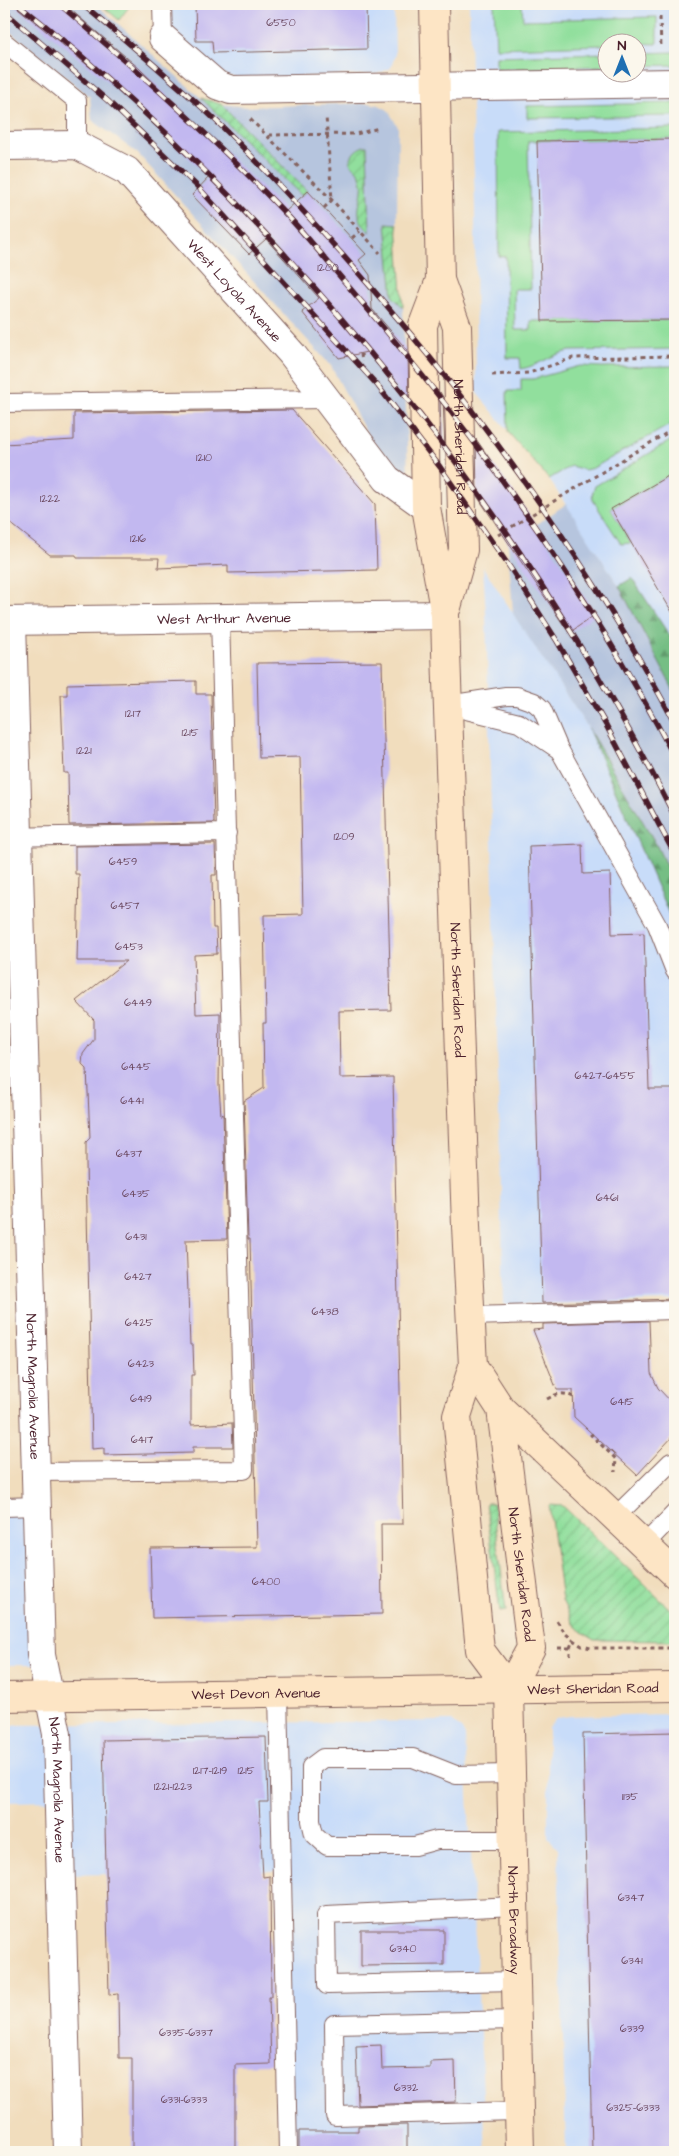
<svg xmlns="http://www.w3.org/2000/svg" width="679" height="2156" viewBox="0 0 679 2156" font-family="'Architects Daughter',sans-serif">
<defs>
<pattern id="forest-firs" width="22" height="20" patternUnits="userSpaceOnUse" patternTransform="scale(1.25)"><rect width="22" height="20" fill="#74be84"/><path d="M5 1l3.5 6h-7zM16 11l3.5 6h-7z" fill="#619a6c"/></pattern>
<pattern id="garden-furrows" width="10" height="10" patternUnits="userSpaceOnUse" patternTransform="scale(1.25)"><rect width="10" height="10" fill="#91df9d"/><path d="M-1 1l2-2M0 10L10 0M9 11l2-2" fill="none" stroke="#7fbf87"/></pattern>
</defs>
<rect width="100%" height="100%" fill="#fbf7ec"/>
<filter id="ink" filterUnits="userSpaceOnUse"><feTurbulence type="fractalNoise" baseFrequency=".02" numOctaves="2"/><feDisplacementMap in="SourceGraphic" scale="10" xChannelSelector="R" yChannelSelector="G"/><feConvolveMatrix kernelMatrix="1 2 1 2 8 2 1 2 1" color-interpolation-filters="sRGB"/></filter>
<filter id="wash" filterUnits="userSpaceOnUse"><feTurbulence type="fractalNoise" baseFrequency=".0096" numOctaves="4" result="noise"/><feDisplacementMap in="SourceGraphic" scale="20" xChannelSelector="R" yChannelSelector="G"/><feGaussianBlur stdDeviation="1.12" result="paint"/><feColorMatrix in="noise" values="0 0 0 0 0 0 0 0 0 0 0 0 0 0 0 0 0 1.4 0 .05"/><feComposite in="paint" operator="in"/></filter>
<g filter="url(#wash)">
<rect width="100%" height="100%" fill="#f1ddbd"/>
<!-- built -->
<path fill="#c8dcf9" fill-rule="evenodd" d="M162 4H394L395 55 391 68 377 74 243 79 227 76 163 38Z
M469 4H675V644L632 578 619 586 549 479 476 392 475 209ZM606 42H636V72H606Z
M483 567 588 728 675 928V1301L504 1305 486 615Z
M31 1505 36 1665H4V1506Z
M675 1714V2152H566L558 1848 548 1838V1727L557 1718 571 1716Z
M452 1721 462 1730 465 1736 486 2152H283L276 1871 63 1875 61 1801 4 1802V1725Z"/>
<!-- industrial -->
<path fill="#b6c5de" d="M4 4H96L201 98 221 104 246 107 369 103 379 105 388 110 398 127 397 224 403 307 408 476 406 479 400 477 370 440 331 366 137 153 92 120 90 97 4 27Z
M566 504 619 586 632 578 675 644V928L588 728 513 614 508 544Z"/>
<!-- grass -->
<path fill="#91df9d" stroke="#6e7f64" d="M100 4H131L119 20Z
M494 4H522L523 20 657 17V44L606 42V45L496 48Z
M675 52V65L637 66V53Z
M606 53V66L496 69V56Z
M675 103V116L527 118V106Z
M675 128V139L528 141 531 289H514L515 330H531V321L675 320V349L570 351C552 354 538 366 521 369L520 358H507L506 257 499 256 498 132Z
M580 366 602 367 675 366V422L593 468 585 470 571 466 549 479 508 432 507 391H521V379H533Z
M675 438V472L611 509 631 543 621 544 593 500 592 495 595 486Z"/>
<!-- forest -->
<path fill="url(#forest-firs)" stroke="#5f6e58" d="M632 578 675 644V693L619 586Z
M588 728 656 844 675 885V928Z"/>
<!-- garden -->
<path fill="url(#garden-furrows)" stroke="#6e7f64" d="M201 98 221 104 307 191 302 196Z
M364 146H367L370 232C346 211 369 198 360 176 359 170 353 167 350 163 351 154 356 149 364 146Z
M386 223 397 224 403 307 393 297Z
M486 1503H493L506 1611 500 1612Z
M549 1505 563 1506 675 1614V1641L595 1640 582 1632 573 1624 562 1600Z"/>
<g id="blocks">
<!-- building -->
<path fill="#c2b8f0" d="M13 4H64L140 69 286 211 308 191 366 254 359 260 370 275 372 309 408 351 409 404 367 352 339 358 302 312 319 298 266 239 249 254 192 195 209 177 119 91Z
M195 4H366L367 49 213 53 212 41H196Z
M675 139V320L542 321 537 141Z
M440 392 443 397 445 451 441 445Z
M292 410 375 504 377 570 228 573V565L158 568 159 558H77L76 555H50L4 518V444L74 440V413Z
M476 439 534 522 596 614 569 633 477 496Z
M675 472V617L611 509Z
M382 662 391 1010 339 1011 340 1078 393 1077 403 1524H381L382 1614 152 1618 150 1548 257 1547 250 1239H248L244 1101 264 1088 263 1023H266L264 915 303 914 300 757 259 758 257 663Z
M196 681V694H211L214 823 69 825 68 773H64L61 695H67V684Z
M215 844 216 875H212L213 928H216L217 954 194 955 196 1014 220 1013 219 1085 221 1116 223 1114 227 1239 186 1240 190 1345H193L194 1375H191V1425L232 1423 233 1447H193V1453L104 1455V1448L92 1449 86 1163V1142L90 1138 87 1069 82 1064 83 1054 94 1039V1020L76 1001 126 961H77L79 874H75V846Z
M582 844 583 874 610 873 612 934 644 933 649 1089H675V1299L542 1303 529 846Z
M649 1321 651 1373 658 1388 675 1406V1434L637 1475 574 1417 573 1390H557L533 1330 543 1329V1324Z
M675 1732V2152H592L583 1734Z
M266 1737 268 1802H259L263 1877 270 1876 271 1997H269L271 2064 235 2065V2147H228V2152H132V2058H119L118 1994 109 1995 103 1740Z
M361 1930H444V1965L361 1966Z
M381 2045 382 2069 430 2068V2062L455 2061 456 2102 358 2105 356 2046Z
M407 2125V2152H299V2131H358V2126Z"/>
</g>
</g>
<g filter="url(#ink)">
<use href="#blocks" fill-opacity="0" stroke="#84625e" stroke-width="1"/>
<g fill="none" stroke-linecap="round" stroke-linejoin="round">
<!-- service casing -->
<g stroke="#84625e" stroke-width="20">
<path id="service" d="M162 4 163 38
M4 42 77 101V145
M4 403 327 399
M448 705 506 696H517L534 702 542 709 559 749 657 925 675 971
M454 707 519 723 558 749
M4 837 227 833
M470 1316 675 1310
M36 1472 244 1470 220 618
M4 1507 37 1506
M615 1517 671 1462H675
M644 1545 675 1513
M278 1693 288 2152
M511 1774 456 1775 413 1758H323L311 1767V1821L314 1834 327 1846H415L437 1840H513
M514 1906 326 1915 327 1985 516 1981
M517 2020 334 2024 335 2116 519 2111"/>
</g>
<!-- minor casing -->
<g stroke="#84625e" stroke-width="30">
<g id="minor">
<path d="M163 38 217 85 231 90 675 83"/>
<path id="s1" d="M4 146 77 145 127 171 292 354 387 479 426 507"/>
<path id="s2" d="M4 621 445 615"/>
<path id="s3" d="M12 621 41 1655 57 1734 68 2152"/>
</g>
</g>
<!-- secondary casing -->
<g stroke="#84625e" stroke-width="30">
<g id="secondary">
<path id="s4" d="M434 4 440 280 457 327 463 550 447 607"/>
<path id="s5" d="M440 280 423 325 426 507 445 615 446 652 466 1226 473 1366 457 1416 480 1650 509 1689"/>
<path id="s6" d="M473 1366 501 1409 531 1648 509 1689 520 2152"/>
<path d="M501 1409 675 1574"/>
<path id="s7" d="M4 1697 675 1687"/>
</g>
</g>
<!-- path -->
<path stroke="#84625e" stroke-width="3" stroke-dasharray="4 4" stroke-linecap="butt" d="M660 17 661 48
M250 119 332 200 380 253
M269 135 356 134 379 128
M324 208 332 200 326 116
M352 238 360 231
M361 354 362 362
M492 375 529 373 573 358 675 356
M498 535 675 428
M547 1399C558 1393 562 1392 574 1397
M593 1434 591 1435 616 1459 615 1472
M557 1621 565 1633 573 1640
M558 1648H570V1655
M570 1648 573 1640 582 1646 591 1648H675"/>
<!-- service -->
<use href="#service" stroke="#fff" stroke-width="18"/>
<!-- minor -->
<use href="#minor" stroke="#fff" stroke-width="28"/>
<!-- secondary -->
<use href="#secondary" stroke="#fde5c5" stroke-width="28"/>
<!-- rail casing -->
<g stroke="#4a1f2b" stroke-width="5.5">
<path id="rail" d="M18 4C106 73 186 149 262 230 426 405 567 603 675 817
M59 4C137 70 213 137 283 211 308 237 331 266 354 293 477 436 588 591 675 758
M82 4C125 39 166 75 207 112 250 153 291 197 330 241 463 388 582 549 675 723
M4 11 108 101 199 188 378 386 440 467 511 569 557 641 606 725 675 855"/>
</g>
<!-- rail -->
<use href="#rail" stroke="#fbf7ec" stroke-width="4" stroke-dasharray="11" stroke-linecap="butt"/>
</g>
</g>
<g text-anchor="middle" stroke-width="5" stroke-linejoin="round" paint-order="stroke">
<!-- number labels -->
<g font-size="11" fill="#68455c">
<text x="281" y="26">6550</text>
<text x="328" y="271">1200</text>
<text x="204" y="461">1210</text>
<text x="50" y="502">1222</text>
<text x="138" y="542">1216</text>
<text x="133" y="717">1217</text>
<text x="190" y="736">1215</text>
<text x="84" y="754">1221</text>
<text x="344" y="840">1209</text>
<text x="123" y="865">6459</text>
<text x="125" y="909">6457</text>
<text x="129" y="950">6453</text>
<text x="138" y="1006">6449</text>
<text x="136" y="1070">6445</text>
<text x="605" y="1079">6427-6455</text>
<text x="132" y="1104">6441</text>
<text x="129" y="1157">6437</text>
<text x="136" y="1197">6435</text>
<text x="607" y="1201">6461</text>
<text x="136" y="1240">6431</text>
<text x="138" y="1280">6427</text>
<text x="325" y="1315">6438</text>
<text x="139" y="1326">6425</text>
<text x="141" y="1367">6423</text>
<text x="141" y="1402">6419</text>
<text x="622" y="1405">6415</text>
<text x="142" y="1443">6417</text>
<text x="266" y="1585">6400</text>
<text x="210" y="1774">1217-1219</text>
<text x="246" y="1774">1215</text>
<text x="173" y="1790">1221-1223</text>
<text x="630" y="1800">1135</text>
<text x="631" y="1901">6347</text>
<text x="403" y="1952">6340</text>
<text x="632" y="1964">6341</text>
<text x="632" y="2032">6339</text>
<text x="186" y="2036">6335-6337</text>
<text x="406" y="2091">6332</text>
<text x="184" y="2103">6331-6333</text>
<text x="633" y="2111">6325-6333</text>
</g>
<!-- street labels -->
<g font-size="14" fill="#4a1f2b" stroke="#fbf7ec">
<text dy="5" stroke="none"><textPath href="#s1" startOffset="290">West Loyola Avenue</textPath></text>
<text dy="5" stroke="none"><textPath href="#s4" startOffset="446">North Sheridan Road</textPath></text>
<text dy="5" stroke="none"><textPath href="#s2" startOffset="220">West Arthur Avenue</textPath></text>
<text dy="5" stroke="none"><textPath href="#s5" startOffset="715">North Sheridan Road</textPath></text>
<text dy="5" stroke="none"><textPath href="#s3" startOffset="766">North Magnolia Avenue</textPath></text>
<text dy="5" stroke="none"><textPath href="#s6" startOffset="218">North Sheridan Road</textPath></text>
<text dy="5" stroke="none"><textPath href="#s7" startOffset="589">West Sheridan Road</textPath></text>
<text dy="5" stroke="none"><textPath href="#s7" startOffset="252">West Devon Avenue</textPath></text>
<text dy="5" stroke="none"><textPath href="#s3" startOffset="1171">North Magnolia Avenue</textPath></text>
<text dy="5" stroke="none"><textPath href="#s6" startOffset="570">North Broadway</textPath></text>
</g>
</g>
<!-- margin -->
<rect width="679" height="2156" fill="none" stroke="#fbf7ec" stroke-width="20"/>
<!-- north arrow -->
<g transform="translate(622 58)"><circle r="24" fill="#fbf7ec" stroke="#b4a19f"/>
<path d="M0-4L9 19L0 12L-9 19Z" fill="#1f6fb2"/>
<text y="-8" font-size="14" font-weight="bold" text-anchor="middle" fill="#4a1f2b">N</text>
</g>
</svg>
